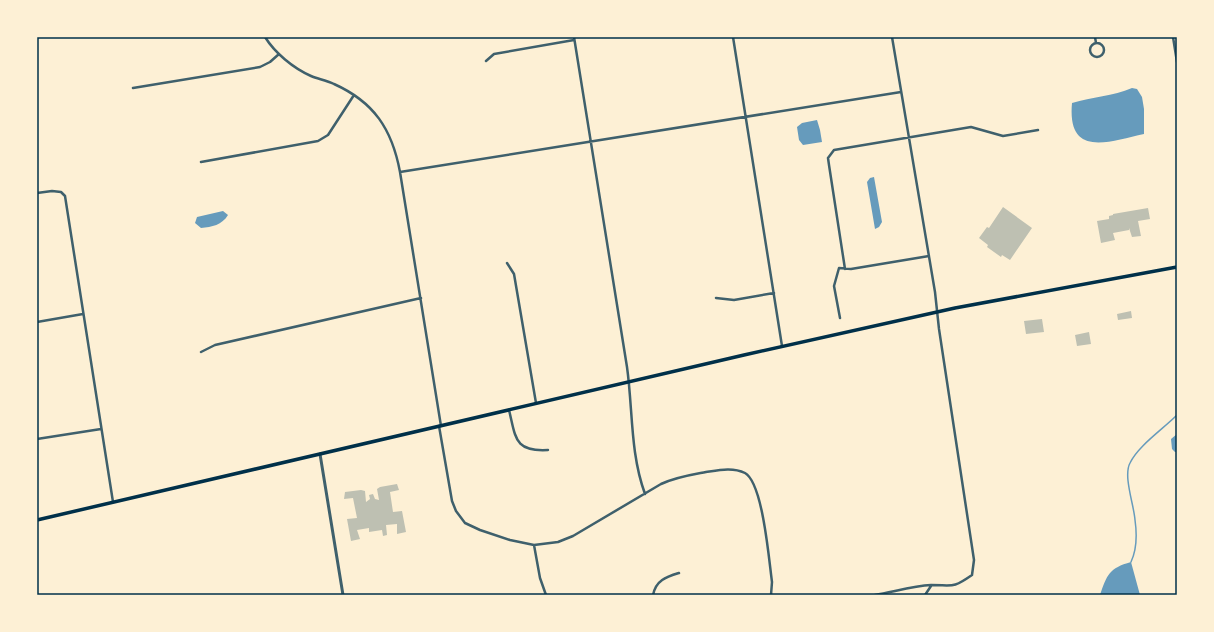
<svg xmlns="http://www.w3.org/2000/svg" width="1214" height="632" viewBox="0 0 1214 632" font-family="Overpass,sans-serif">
<rect width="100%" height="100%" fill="#fdf0d5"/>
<!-- water -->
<path fill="#669bbc" d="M1132 88 1137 89 1142 97 1144 109V134C1108 142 1067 158 1072 103 1092 97 1113 96 1132 88Z
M817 120 820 130 822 142 803 145 799 140 797 127 802 123Z
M874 177 882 222 879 227 875 229 867 182 870 178Z
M223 211 228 215C222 225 212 227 201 228L195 223 197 217Z
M1177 434V452H1175L1172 449 1171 439Z
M1131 562 1140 595H1100C1107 575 1109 568 1131 562Z"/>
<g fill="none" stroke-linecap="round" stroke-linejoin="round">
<!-- stream -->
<path stroke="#669bbc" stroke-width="1.5" d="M1131 562C1137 549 1137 534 1135 520 1134 505 1123 476 1130 463 1138 446 1163 429 1177 415"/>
</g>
<!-- building -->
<path fill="#bec0b2" d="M1003 207 1032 228 1010 260 1002 255 1001 257 987 247 988 245 979 238 987 227 989 228Z
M1148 208 1150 219 1138 221 1141 236 1132 237 1129 228V230L1113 233 1115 240 1101 243 1097 221 1109 219V216L1113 215V214Z
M1131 311 1132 318 1118 320 1117 314Z
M1042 319 1044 332 1026 334 1024 321Z
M1089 332 1091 344 1077 346 1075 335Z
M397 484 399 490 390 492 393 512 402 511 406 532 397 534V524L386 525 387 535 383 536 382 530 369 532V528L357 530 360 539 351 541 347 519 357 518 353 498 344 499 345 492 361 490 365 491 366 502 370 499 369 495 373 494 375 499 379 500 377 489 380 487Z"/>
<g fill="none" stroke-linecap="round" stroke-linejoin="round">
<!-- minor -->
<path stroke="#3f606c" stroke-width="2.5" d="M265 37C275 53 293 68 311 76 318 79 326 80 334 84 374 102 392 129 400 172L441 426
M574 37 627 367C633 410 630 453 645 494
M733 37 782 346
M1095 37 1096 43
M1173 37 1177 62
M1090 50a7 7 0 1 1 14 0a7 7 0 1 1-14 0Z
M486 61 494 54 574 40
M133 88 260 67 270 62 279 54
M201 162 318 141 328 135 354 95
M400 172 901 92
M37 193 52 191 61 192 65 196 113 502
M507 263 514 274 536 403
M845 269 829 165 828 158 834 150 971 127 1003 136 1038 130
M716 298 734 300 774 293
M840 318 834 286 839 268 851 269 929 256
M37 322 83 314
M201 352 215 345 421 298
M509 410C516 438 514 452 548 450
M439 426 452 501 456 511 465 523 480 530 510 540 534 545 558 542 573 536 661 484C676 477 690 475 706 472 719 470 733 467 745 473 763 483 769 561 772 582L771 595
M37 439 101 429
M534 545 540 578 546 595
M653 595C656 580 666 577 679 573
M875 595C893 592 913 586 931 585 953 585 952 589 972 575L974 560 939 329 935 292 892 37
M925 595 931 586"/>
<!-- tertiary -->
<path stroke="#3f606c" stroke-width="3" d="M320 454 343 595"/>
<!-- secondary -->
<path stroke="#003049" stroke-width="3.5" d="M37 520 744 355 955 308 1177 267"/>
</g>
<!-- border -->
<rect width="1214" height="632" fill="none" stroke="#fdf0d5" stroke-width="76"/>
<rect x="38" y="38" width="1138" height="556" fill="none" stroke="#003049" stroke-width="1.5"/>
</svg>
